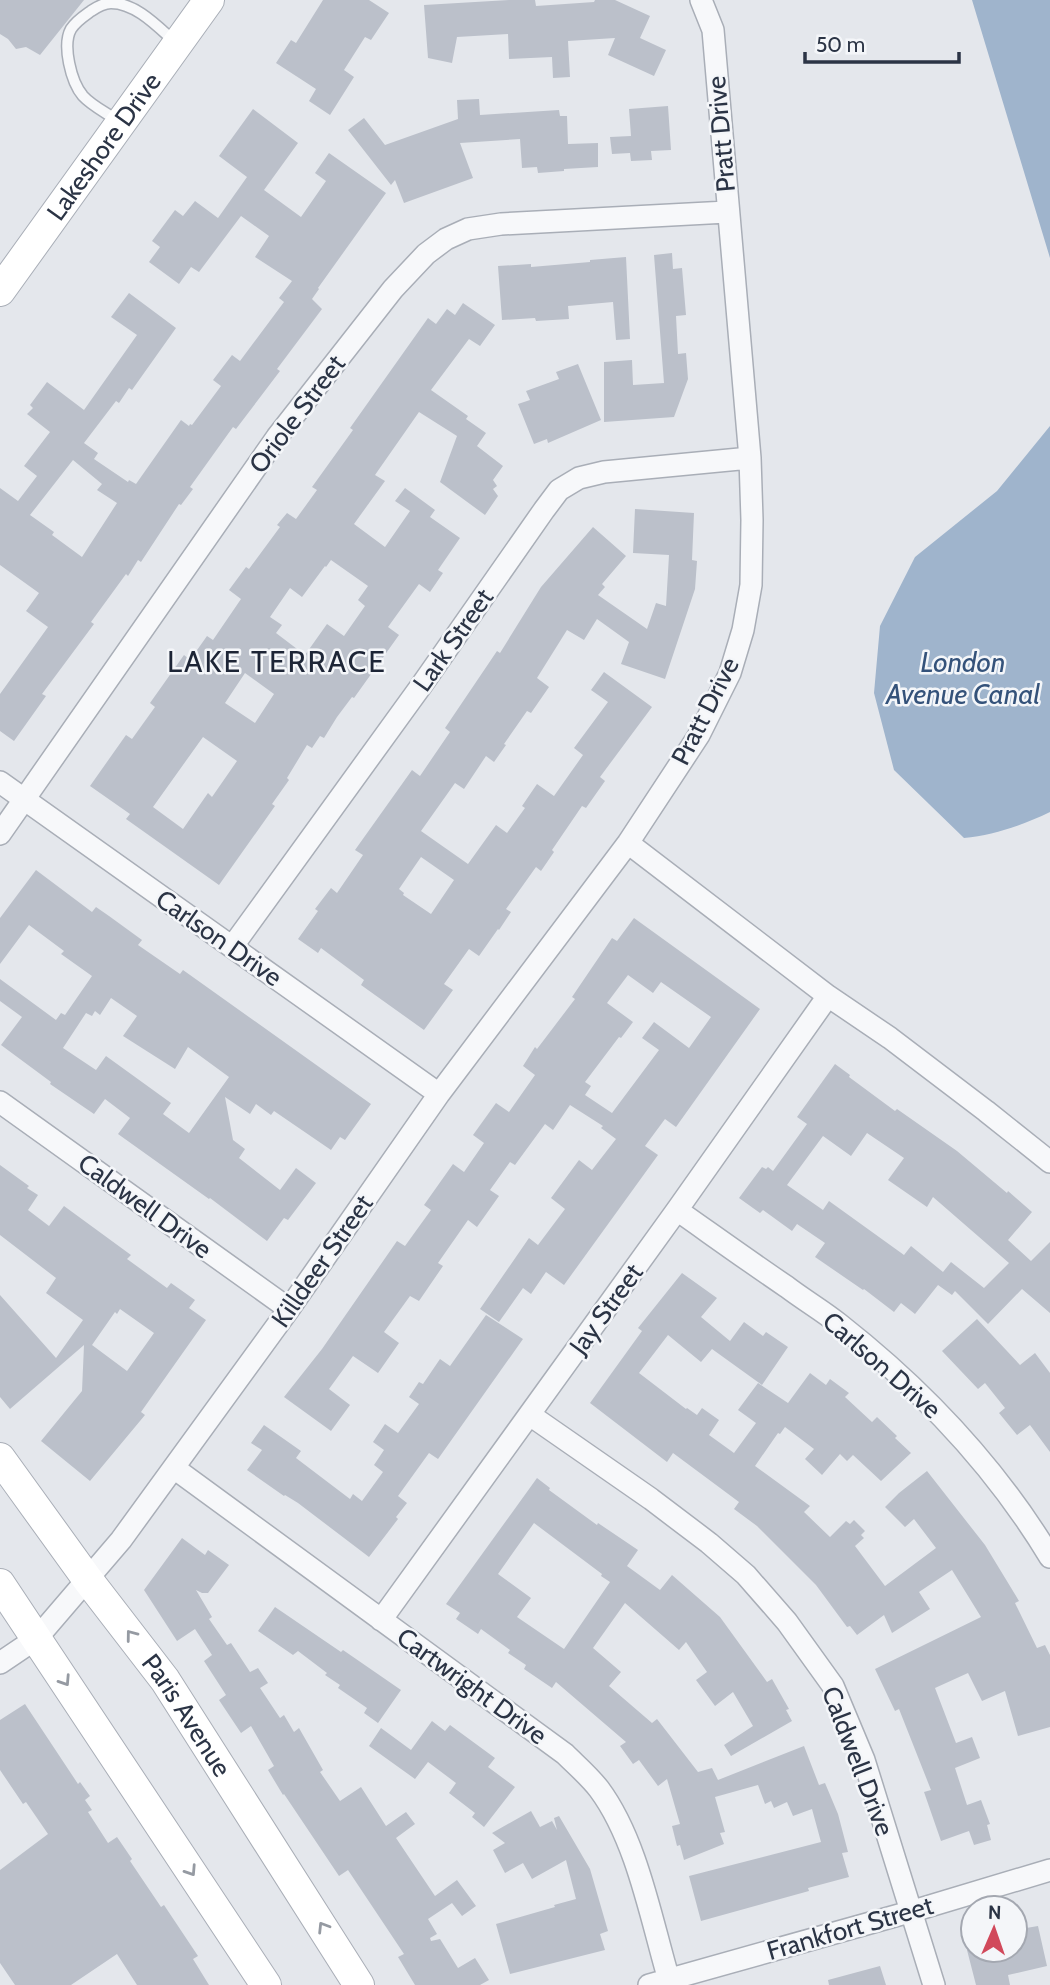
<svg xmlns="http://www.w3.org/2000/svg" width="1050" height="1985" viewBox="0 0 1050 1985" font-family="Cabin,sans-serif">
<rect width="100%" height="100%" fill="#e4e7ec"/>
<!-- water -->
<path fill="#9fb4cc" d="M972 0H1050V258Z
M1050 426V812C1023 825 994 835 964 838L894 770 874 693 880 626 915 557 997 491Z"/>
<!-- building -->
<path fill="#bbc0ca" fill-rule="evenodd" d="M0 0H84L40 55 26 47 16 49 8 39 0 34Z
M323 0H369L389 13 371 40 365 37 344 70 354 77 330 115 309 101 316 89 276 63 291 40 296 43Z
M509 0H535L536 6 594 2 595 0H615L650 16 640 38 666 50 654 76 608 55 615 38 568 41 570 77 553 78 552 57 509 59 508 34 457 37 452 63 428 58 424 5Z
M479 99 480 115 559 110 560 116H567L568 144 598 143V167L564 169V171L538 173 537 167 522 168 520 139 460 143 473 178 404 203 395 180 391 185 348 130 364 118 385 145 458 119 457 100Z
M668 106 671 150 651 151 652 160 631 161 630 153 612 154 610 137 631 136 629 109Z
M253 109 298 143 264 190 301 217 326 181 315 173 329 153 386 193 318 288 319 289 312 299 322 309 277 369 280 371 236 429 233 427 190 487 193 489 181 505 179 504 141 562 138 560 128 576 126 574 91 622 94 624 42 694 46 696 14 741 0 731V694L48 627 26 611 39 593 0 565V488L18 501 37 476 24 466 50 432 27 414 33 408 30 405 47 382 84 410 137 335 111 317 129 293 176 328 132 390 129 388 119 403 116 401 84 443 98 453 94 459 128 482 129 480 136 484 181 420 189 426 190 424 192 425 221 386 213 380 232 355 240 361 284 302 279 298 292 281 255 257 269 236 241 216 199 272 191 267 179 284 149 262 160 247 152 241 175 210 183 216 195 201 218 218 247 177 219 156ZM73 460 102 484 97 490 117 503 82 557 52 535 54 532 30 515Z
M672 253 673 269 682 268 686 315 676 316 678 354 686 353 688 379 674 417 604 422V362L632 360 633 385 664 383 654 255Z
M626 257 630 339 616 340 613 302 568 306 569 319 536 321 535 318 502 320 498 266 531 264V267L590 262V260Z
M463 303 495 325 480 346 469 339 431 390 468 416 466 419 486 433 477 446 503 466 493 480 497 486 493 489 498 496 485 515 440 482 457 436 419 412 375 475 385 481 354 524 385 547 410 511 395 501 405 488 435 510 430 517 460 538 438 570 443 573 430 592 419 584 388 627 399 635 354 698 352 697 337 717 324 738 320 736 312 748 307 745 287 778 289 780 272 804 275 806 219 885 126 819 130 814 90 786 126 735 132 739 155 707 150 703 184 655 190 660 207 636 213 640 241 599 229 590 246 567 249 569 280 527 277 525 287 513 296 519 317 490 312 487 353 430 350 428 428 318 436 324 447 309 455 315ZM331 560 368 586 358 600 365 606 344 636 327 624 305 655 276 633 282 625 270 617 290 588 302 597 325 566 326 567ZM245 673 274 694 255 723 225 703ZM203 737 237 761 212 797 208 793 183 829 153 807Z
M578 364 601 420 548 443 547 439 534 444 518 404 530 400 526 391 559 379 556 372Z
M635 509 694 513 692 560 697 561 695 589 665 679 621 664 629 642 597 619 584 640 567 630 537 678 549 687 531 713 527 711 504 744 506 745 494 762 486 756 464 789 455 783 421 831 468 864 496 825 507 833 525 808 522 806 537 784 554 796 583 755 574 748 608 702 591 690 604 672 652 707 600 777 605 781 586 808 582 806 552 850 554 852 541 871 536 867 506 909 511 912 499 930 498 929 479 956 469 949 444 984 453 990 424 1030 361 985 364 980 321 948 318 953 298 939 318 911 315 909 331 888 337 893 363 855 355 850 412 770 420 776 450 732 445 728 497 651 500 653 541 587 593 527 626 556 602 584 605 587 598 595 647 629 656 603 666 606 669 555 633 553ZM421 857 454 880 431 914 403 895 404 893 399 889Z
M36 870 92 912 96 907 109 916 142 940 138 945 180 974 183 970 371 1104 345 1140 340 1137 331 1150 274 1111 271 1115 256 1104 250 1114 225 1097 233 1140 245 1149 239 1158 280 1190 296 1168 316 1183 288 1220 284 1218 267 1241 210 1198 209 1199 118 1134 130 1118 105 1099 94 1114 50 1084 51 1082 1 1045 22 1017 0 1001V979L56 1020 61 1013 65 1015 92 976 61 954 64 951 29 925 0 964V918ZM111 998 137 1016 123 1036 175 1069 188 1047 229 1077 189 1133 163 1114 171 1103 106 1056 96 1070 63 1048 86 1013 92 1016 95 1011 100 1015Z
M634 918 760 1009 676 1127 665 1119 645 1146 658 1155 564 1285 546 1272 531 1294 523 1288 499 1322 480 1309 529 1238 538 1245 565 1209 551 1198 579 1160 592 1170 616 1139 601 1128 603 1126 570 1105 553 1130 545 1124 515 1165 510 1162 490 1190 499 1196 477 1227 468 1220 438 1263 443 1266 419 1301 410 1296 384 1332 399 1343 378 1373 353 1356 329 1389 350 1405 331 1431 284 1397 322 1349 397 1241 405 1246 431 1210 424 1205 453 1164 464 1172 484 1143 473 1135 496 1103 509 1112 535 1075 523 1066 535 1047 537 1049 575 999 572 997 612 938 617 941ZM628 975 653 993 661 982 711 1017 689 1048 654 1022 642 1038 659 1050 612 1113 585 1095 591 1086 585 1082 619 1037 621 1038 633 1022 607 1003Z
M835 1064 850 1075 849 1077 895 1111 897 1109 957 1151 1007 1193 1008 1191 1032 1212 1008 1240 1031 1261 1050 1242V1313L1022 1289 988 1324 955 1291 952 1295 938 1285 915 1314 901 1303 894 1312 864 1289 863 1290 815 1257 825 1243 797 1224 792 1231 763 1210 760 1213 739 1198 762 1167 766 1169 768 1167 773 1171 807 1124 797 1117ZM867 1133 904 1158 888 1180 927 1207 933 1197 1009 1263 984 1288 951 1262 943 1272 911 1246 904 1255 829 1201 823 1210 787 1185 823 1136 851 1156Z
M0 1165 29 1186 27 1188 38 1195 28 1210 49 1226 64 1206 131 1255 127 1259 167 1288 171 1283 195 1300 189 1308 206 1320 141 1412 145 1415 90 1481 41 1441 82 1391 84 1345 10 1409 0 1397V1295L56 1358 83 1320 46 1293 56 1278 0 1235ZM120 1309 154 1333 127 1371 92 1345 115 1312 117 1314Z
M682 1273 717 1298 701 1317 730 1341 744 1322 763 1336 766 1332 788 1347 762 1385 712 1349 701 1362 668 1335 639 1373 686 1409 687 1408 697 1415 702 1408 719 1420 709 1435 734 1453 756 1423 738 1410 758 1383 788 1403 810 1373 826 1385 830 1379 849 1393 845 1397 872 1422 877 1417 897 1436 895 1438 911 1453 881 1481 853 1455 847 1461 840 1454 822 1475 805 1459 814 1449 785 1427 780 1434 778 1433 755 1466 810 1506 804 1512 830 1537 846 1521 850 1524 854 1520 865 1531 861 1535 864 1538 855 1546 885 1586 936 1548 914 1519 905 1527 885 1507 899 1493 927 1471 985 1545 1019 1601 1015 1603 1037 1648 1045 1645 1050 1655V1727L1018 1736 1005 1691 982 1701 968 1673 935 1688 956 1743 972 1737 980 1758 955 1768 967 1805 981 1800 990 1824 987 1825 991 1840 974 1845 969 1831 941 1841 924 1792 931 1790 899 1709 895 1711 875 1669 981 1617 952 1570 919 1592 930 1609 892 1633 884 1615 857 1635 850 1626 847 1627 816 1585 757 1526 734 1509 739 1502 673 1453 667 1462 590 1403 642 1331 638 1328Z
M486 1315 523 1339 438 1459 429 1453 398 1496 407 1503 396 1517 398 1519 369 1557 298 1503 285 1495 284 1496 247 1470 262 1450 251 1443 264 1425 301 1451 296 1458 350 1499 353 1494 362 1501 383 1472 374 1465 384 1450 373 1442 385 1424 398 1433 419 1404 409 1397 419 1382 423 1384 440 1359 450 1366Z
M977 1319 1020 1365 1035 1353 1050 1373V1452L1030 1425 1017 1435 999 1413 1005 1408 985 1383 978 1389 942 1351Z
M537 1478 550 1488 549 1490 597 1525 598 1523 638 1550 627 1566 660 1590 672 1575 720 1617 767 1682 772 1679 789 1709 786 1710 792 1721 731 1756 724 1745 753 1726 733 1692 715 1706 696 1680 707 1672 686 1642 679 1650 625 1603 593 1648 621 1672 609 1686 652 1723 657 1719 698 1772 712 1768 718 1780 804 1746 819 1785 825 1783 838 1814 848 1852 842 1853 849 1877 808 1888 809 1891 701 1921 689 1876 821 1842 812 1809 793 1816 787 1802 774 1808 771 1801 765 1804 758 1785 715 1797 725 1832 720 1833 724 1844 684 1860 680 1845 677 1846 672 1826 680 1824 667 1779 658 1786 639 1760 633 1764 620 1746 626 1742 556 1682 552 1688 524 1669 526 1665 508 1653 510 1650 481 1629 478 1634 456 1619 460 1613 446 1604ZM534 1523 602 1574 601 1576 610 1582 564 1649 517 1617 531 1598 498 1574Z
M182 1538 205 1555 208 1550 229 1565 208 1593H202L196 1590 212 1617 209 1619 227 1645 231 1643 250 1672 258 1668 268 1683 260 1688 280 1718 284 1715 294 1732 299 1728 323 1770 320 1772 340 1801 361 1787 386 1826 406 1812 415 1824 396 1838 435 1896 457 1880 476 1906 462 1916 452 1903 428 1919 437 1934 430 1938 431 1941 440 1939 458 1968 475 1958 489 1980 480 1985H415L398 1957 404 1954 348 1870 339 1876 284 1794 283 1795 268 1770 274 1766 251 1726 241 1733 219 1700 226 1695 204 1661 212 1655 195 1629 177 1641 144 1590Z
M275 1607 341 1652 343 1650 401 1690 378 1723 364 1713 367 1708 338 1688 340 1685 325 1675 327 1673 298 1651 293 1655 258 1631Z
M25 1704 78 1784 80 1782 90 1796 85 1800 92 1810 88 1812 108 1843 117 1837 132 1859 130 1861 161 1907 164 1905 198 1956 193 1959 209 1985H137L117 1954 71 1985H15L0 1963V1870L48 1834 26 1802 23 1804 0 1770V1720Z
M432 1721 445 1731 450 1725 495 1758 488 1767 515 1787 484 1827 472 1817 475 1813 449 1793 456 1783 428 1762 415 1779 369 1746 381 1728 411 1750Z
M531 1811 540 1827 552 1821 557 1830 554 1818 559 1816 590 1869 608 1931 600 1934 605 1950 510 1974 496 1924 555 1907 554 1905 576 1899 566 1860 532 1879 523 1863 505 1873 493 1850 505 1843 492 1833Z
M1038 1926 1047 1966 1008 1975 1010 1985H976L967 1950H1015V1930Z
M880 1966 886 1985H829L828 1980Z"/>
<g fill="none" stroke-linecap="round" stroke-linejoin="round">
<!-- lane casing -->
<g stroke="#a9aeb7" stroke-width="13">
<path id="lane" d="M118 121C107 113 92 106 83 96 71 82 62 45 71 29 76 21 84 16 91 11 97 7 104 3 111 3 136 3 158 27 175 42"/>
</g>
<!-- street casing -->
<g stroke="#a9aeb7" stroke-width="24">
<path id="street" d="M0 782 439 1094
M0 834 277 437 393 289 426 254 446 239 468 229 501 224 727 212
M628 843 828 996 890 1038 986 1111 1050 1162
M232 947 421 686 544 510 559 490 579 478 604 472 750 458
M0 1102 289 1309
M677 1210C714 1236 750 1262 787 1287 804 1300 823 1311 839 1324 923 1390 995 1466 1050 1557
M530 1415 651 1499 709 1543 746 1575 787 1622 833 1686 864 1760 934 1985
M174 1468 565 1754C576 1765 589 1776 599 1789 637 1840 651 1919 669 1980
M381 1620 677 1210 828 996
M0 1663 37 1638 121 1540 289 1309 439 1094 628 843 699 735 730 673 743 630 751 585 752 520 750 458 713 30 701 0
M649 1985 913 1911 1050 1870"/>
</g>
<!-- secondary casing -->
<g stroke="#a9aeb7" stroke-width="32">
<g id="secondary">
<path id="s1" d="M0 291 209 0"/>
<path id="s2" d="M0 1458 88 1580 165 1680 359 1985"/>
<path d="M0 1584 266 1985"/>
</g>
</g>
<!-- lane -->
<use href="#lane" stroke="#f7f8fa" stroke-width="10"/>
<!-- street -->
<use href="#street" stroke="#f7f8fa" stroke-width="21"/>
<!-- secondary -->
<use href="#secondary" stroke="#fff" stroke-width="30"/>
</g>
<!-- one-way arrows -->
<defs><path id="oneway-chevron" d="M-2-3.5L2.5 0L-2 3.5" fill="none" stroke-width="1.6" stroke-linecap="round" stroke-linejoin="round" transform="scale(1.75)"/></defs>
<g stroke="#959aa2">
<use href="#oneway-chevron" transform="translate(131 1635) rotate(-127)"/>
<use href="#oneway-chevron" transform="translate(65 1681) rotate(57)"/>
<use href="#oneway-chevron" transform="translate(191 1871) rotate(57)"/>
<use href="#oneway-chevron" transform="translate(323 1927) rotate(-122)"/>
</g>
<g text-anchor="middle" stroke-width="5" stroke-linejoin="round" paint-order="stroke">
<!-- street labels -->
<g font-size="26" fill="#2b3445" stroke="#f4f6f9">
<text transform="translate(721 134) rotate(-95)" y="9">Pratt Drive</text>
<text dy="9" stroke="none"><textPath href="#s1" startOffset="178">Lakeshore Drive</textPath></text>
<text transform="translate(297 414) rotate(-53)" y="9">Oriole Street</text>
<text transform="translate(453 640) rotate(-55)" y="9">Lark Street</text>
<text transform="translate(705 711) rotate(-63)" y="9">Pratt Drive</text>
<text transform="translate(219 938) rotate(35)" y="9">Carlson Drive</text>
<text transform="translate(145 1206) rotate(36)" y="9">Caldwell Drive</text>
<text transform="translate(322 1261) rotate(-55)" y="9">Killdeer Street</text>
<text transform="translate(606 1309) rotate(-54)" y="9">Jay Street</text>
<text transform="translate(882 1365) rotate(41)" y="9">Carlson Drive</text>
<text transform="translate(472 1686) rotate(36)" y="9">Cartwright Drive</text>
<text dy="9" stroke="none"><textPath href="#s2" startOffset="318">Paris Avenue</textPath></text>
<text transform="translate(858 1761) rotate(69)" y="9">Caldwell Drive</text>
<text transform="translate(850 1928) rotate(-16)" y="9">Frankfort Street</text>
</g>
<!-- water labels -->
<g font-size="28" font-style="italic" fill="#34527a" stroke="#f4f6f9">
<text x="963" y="672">London<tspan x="963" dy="32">Avenue Canal</tspan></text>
</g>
<!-- quarter labels -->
<g font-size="30" letter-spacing="2" fill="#1d2536" stroke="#f4f6f9">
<text x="277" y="672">LAKE TERRACE</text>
</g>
</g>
<!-- north arrow -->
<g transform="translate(994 1929) rotate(2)"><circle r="33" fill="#f4f6f9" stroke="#a4a8b1" stroke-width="2"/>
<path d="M0-5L12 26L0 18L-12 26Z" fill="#d1495b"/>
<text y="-10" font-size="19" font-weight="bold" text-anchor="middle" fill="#2b3445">N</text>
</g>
<!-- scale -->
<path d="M805 52v10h154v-10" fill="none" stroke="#2b3445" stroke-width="3.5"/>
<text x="816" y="52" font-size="21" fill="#2b3445" stroke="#f4f6f9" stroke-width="5" paint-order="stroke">50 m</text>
</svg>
